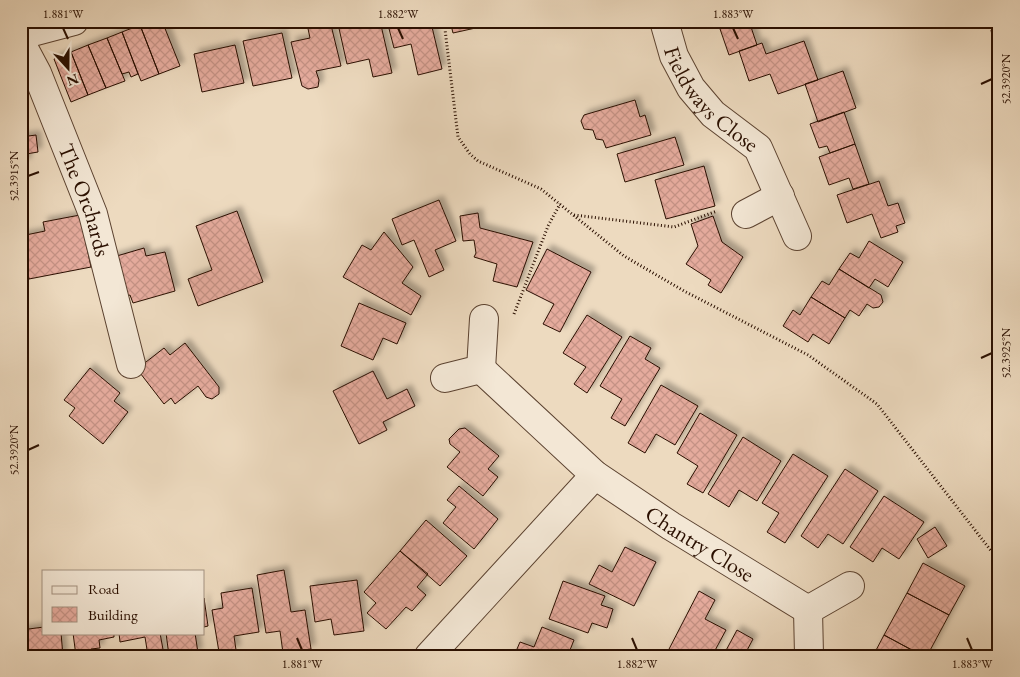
<svg xmlns="http://www.w3.org/2000/svg" width="1020" height="677" viewBox="0 0 1020 677" font-family="'EB Garamond',serif">
<defs>
<pattern id="building-cross-hatch" width="8" height="8" patternUnits="userSpaceOnUse" patternTransform="scale(1.25)"><rect width="8" height="8" fill="#e5ab9d"/><path d="M0 0l8 8M0 8l8-8" fill="none" stroke="#c59285"/></pattern>
<filter id="shadow"><feDropShadow dx="4.5" dy="-4.5" stdDeviation="2.5" flood-color="#0004"/></filter>
</defs>
<rect width="100%" height="100%" fill="#eddabf"/>
<filter id="stains"><feTurbulence type="fractalNoise" baseFrequency=".004" numOctaves="4"/><feColorMatrix values="0 0 0 0 .2 0 0 0 0 .09 0 0 0 0 .02 0 0 0 .5 -.17"/></filter>
<radialGradient id="worn" r=".72"><stop offset=".6" stop-color="#630" stop-opacity="0"/><stop offset="1" stop-color="#630" stop-opacity=".3"/></radialGradient>
<!-- building -->
<path fill="url(#building-cross-hatch)" stroke="#2a0f00" filter="url(#shadow)" d="M148 21H162L180 66 159 74 140 25Z
M318 21H330L341 66 316 71 319 80 318 87 308 89 302 86 291 42 310 38 307 24Z
M351 21H380L392 73 373 77 369 59 347 64 338 24Z
M387 21H439V25L432 27 442 69 418 75 411 44 394 48Z
M450 21H498V23L453 33Z
M731 21H749L757 45 729 55 719 26Z
M992 21H999V26L993 27Z
M140 25 159 74 141 81 122 32Z
M999 29V68L998 69 991 30Z
M122 32 138 74 131 77 129 72 122 74 107 38Z
M282 33 292 78 253 86 243 41Z
M107 38 125 81 106 88 88 45Z
M804 41 818 80 778 94 770 74 749 81 739 51 762 43 766 54Z
M88 45 106 88 88 95 71 52Z
M235 45 244 83 202 92 194 54Z
M71 52 88 95 71 102 54 59Z
M843 71 856 108 818 122 805 84Z
M635 100 640 117 645 115 651 135 606 148 603 140 596 139 593 130 584 129 581 121 584 115Z
M844 112 855 144 830 153 827 146 819 148 810 124Z
M36 135 38 152 26 154 27 162 21 163V137Z
M675 137 684 165 625 182 617 154Z
M855 144 869 184 853 189 849 178 829 185 819 157Z
M704 166 715 206 666 219 655 180Z
M879 181 888 206 898 203 905 223 896 226 898 232 881 238 872 214 847 223 837 195Z
M439 200 456 241 435 250 444 270 429 277 414 240 402 245 392 219Z
M237 211 263 282 198 306 188 279 212 270 196 226Z
M478 213 480 228 533 242 517 287 493 281 497 264 474 257 476 253 474 240 463 241 460 216Z
M80 215 91 267 29 279 21 236 45 231 43 222Z
M713 216 722 242 743 257 721 293 708 285 711 280 686 264 698 246 691 224Z
M384 232 413 267 402 283 421 296 411 315 343 277 362 245 371 250Z
M869 241 903 262 888 287 875 279 869 288 839 269 850 253 859 258Z
M144 248 146 256 165 252 175 291 133 303 130 295 121 298 110 258Z
M547 249 591 272 560 332 543 324 554 304 526 290Z
M839 269 881 295 883 302 879 307 873 308 867 304 859 316 850 310 845 318 811 297 822 281 829 285Z
M811 297 845 318 829 344 813 334 808 342 783 326 793 310 800 315Z
M359 303 406 323 397 344 383 338 373 360 341 346Z
M587 315 622 337 587 393 574 384 586 367 563 353Z
M630 336 651 348 645 359 660 368 625 426 611 418 622 399 600 386Z
M185 343 219 387V394L212 399 206 397 198 386 175 404 171 398 164 404 137 369 164 348 170 355Z
M90 368 120 393 114 401 128 412 103 444 69 416 75 408 64 400Z
M373 371 387 399 407 389 415 406 383 422 387 430 359 444 333 391Z
M661 385 698 406 675 445 656 434 645 453 628 443Z
M700 413 737 435 703 493 687 484 698 466 677 453Z
M465 428 499 456 488 469 498 477 483 496 447 467 460 452 450 444 449 439 459 429Z
M743 437 781 461 757 501 739 490 729 507 708 494Z
M793 454 828 476 785 543 767 532 779 513 762 503Z
M845 469 878 491 843 544 828 534 818 548 801 536Z
M459 486 498 519 474 549 443 523 456 507 447 500Z
M884 496 924 522 899 559 882 548 873 562 850 547Z
M426 520 467 556 440 586 400 551Z
M935 527 947 546 928 558 917 539Z
M625 547 656 562 634 606 589 584 599 565 612 572Z
M400 551 428 574 417 587 426 595 412 611 406 607 386 629 367 613 376 603 364 592Z
M923 563 965 586 949 615 907 593Z
M284 570 291 612 305 610 311 649 283 653 280 631 266 633 257 575Z
M357 580 364 631 334 635 331 619 315 622 310 586Z
M563 581 605 596 601 605 613 609 607 628 592 623 588 633 549 619Z
M252 588 259 632 234 636 236 650 219 652 212 610 223 608 221 593Z
M699 591 715 600 705 619 726 630 712 656H672L667 653Z
M907 593 949 615 927 656H923L884 635Z
M204 598 208 626 204 627Z
M44 627V633H61L63 656H22L21 630Z
M542 627 574 640 570 650 580 654 579 656H514L520 642 534 647Z
M737 630 753 639 744 656H723Z
M73 633H114V637L99 640 100 648 91 649 92 656H76Z
M119 633H160L164 655 148 656 145 637 120 642Z
M166 633H195L198 653 169 656Z
M884 635 923 656H873Z"/>
<g fill="none" stroke-linecap="round" stroke-linejoin="round">
<!-- minor casing -->
<g stroke="#5b4230" stroke-width="30">
<g id="minor">
<path id="s1" d="M664 21 674 56 691 88 713 114 758 148 797 236"/>
<path d="M21 35 74 21"/>
<path id="s2" d="M21 43 37 73 93 214 131 364"/>
<path d="M746 214 780 196"/>
<path id="s3" d="M481 369 595 475 671 526 808 610"/>
<path d="M445 378 481 369 484 319"/>
<path d="M809 655 808 610 850 586"/>
<path d="M429 656 595 475"/>
</g>
</g>
<!-- path -->
<path stroke="#2a0f00" stroke-width="3" stroke-dasharray="1 2.5" stroke-linecap="butt" d="M444 21 458 137 470 154 478 161 541 189 624 256 684 291 808 355 877 404 999 561
M574 215 674 227 717 211
M514 314 548 226 560 204"/>
<!-- minor -->
<use href="#minor" stroke="#f3e7d5" stroke-width="28"/>
</g>
<!-- ticks -->
<path fill="none" stroke="#2a0f00" stroke-width="2" d="M63 28 68 39M398 28 403 39M733 28 738 39M981 84 992 79M28 176 39 172M981 358 992 353M28 450 39 445M297 638 302 650M632 638 637 650M967 638 972 650"/>
<g text-anchor="middle" stroke-width="4" stroke-linejoin="round" paint-order="stroke">
<!-- street labels -->
<g font-size="22" fill="#2a0f00" stroke="#f3e7d5">
<text dy="8" stroke="none"><textPath href="#s1" startOffset="94">Fieldways Close</textPath></text>
<text dy="8" stroke="none"><textPath href="#s2" startOffset="170">The Orchards</textPath></text>
<text dy="8" stroke="none"><textPath href="#s3" startOffset="281">Chantry Close</textPath></text>
</g>
</g>
<!-- margin -->
<rect width="1020" height="677" fill="none" stroke="#eddabf" stroke-width="55"/>
<!-- legend -->
<rect x="42" y="570" width="162" height="65" fill="#f3e7d5" stroke="#a39180"/>
<rect x="52" y="586" width="25" height="8" fill="#f3e7d5" stroke="#a39180"/>
<text x="88" y="594" font-size="15" fill="#2a0f00">Road</text>
<rect x="52" y="607" width="25" height="15" fill="url(#building-cross-hatch)" stroke="#a39180"/>
<text x="88" y="620" font-size="15" fill="#2a0f00">Building</text>
<!-- north arrow -->
<g transform="translate(68 68) rotate(159)" stroke="#f3e7d5" stroke-width="4" paint-order="stroke">
<path d="M0-4L9 19L0 12L-9 19Z" fill="#2a0f00"/>
<text y="-8" font-size="14" font-weight="bold" text-anchor="middle" fill="#2a0f00">N</text>
</g>
<rect x="28" y="28" width="964" height="622" fill="none" stroke="#2a0f00" stroke-width="2"/>
<g font-size="12" text-anchor="middle" fill="#2a0f00">
<text x="63" y="18">1.881°W</text>
<text x="398" y="18">1.882°W</text>
<text x="733" y="18">1.883°W</text>
<text transform="translate(1006 79) rotate(-90)" y="4">52.3920°N</text>
<text transform="translate(14 176) rotate(-90)" y="4">52.3915°N</text>
<text transform="translate(1006 353) rotate(-90)" y="4">52.3925°N</text>
<text transform="translate(14 450) rotate(-90)" y="4">52.3920°N</text>
<text x="302" y="668">1.881°W</text>
<text x="637" y="668">1.882°W</text>
<text x="972" y="668">1.883°W</text>
</g>
<rect width="100%" height="100%" filter="url(#stains)"/>
<rect width="100%" height="100%" fill="url(#worn)"/>
</svg>
